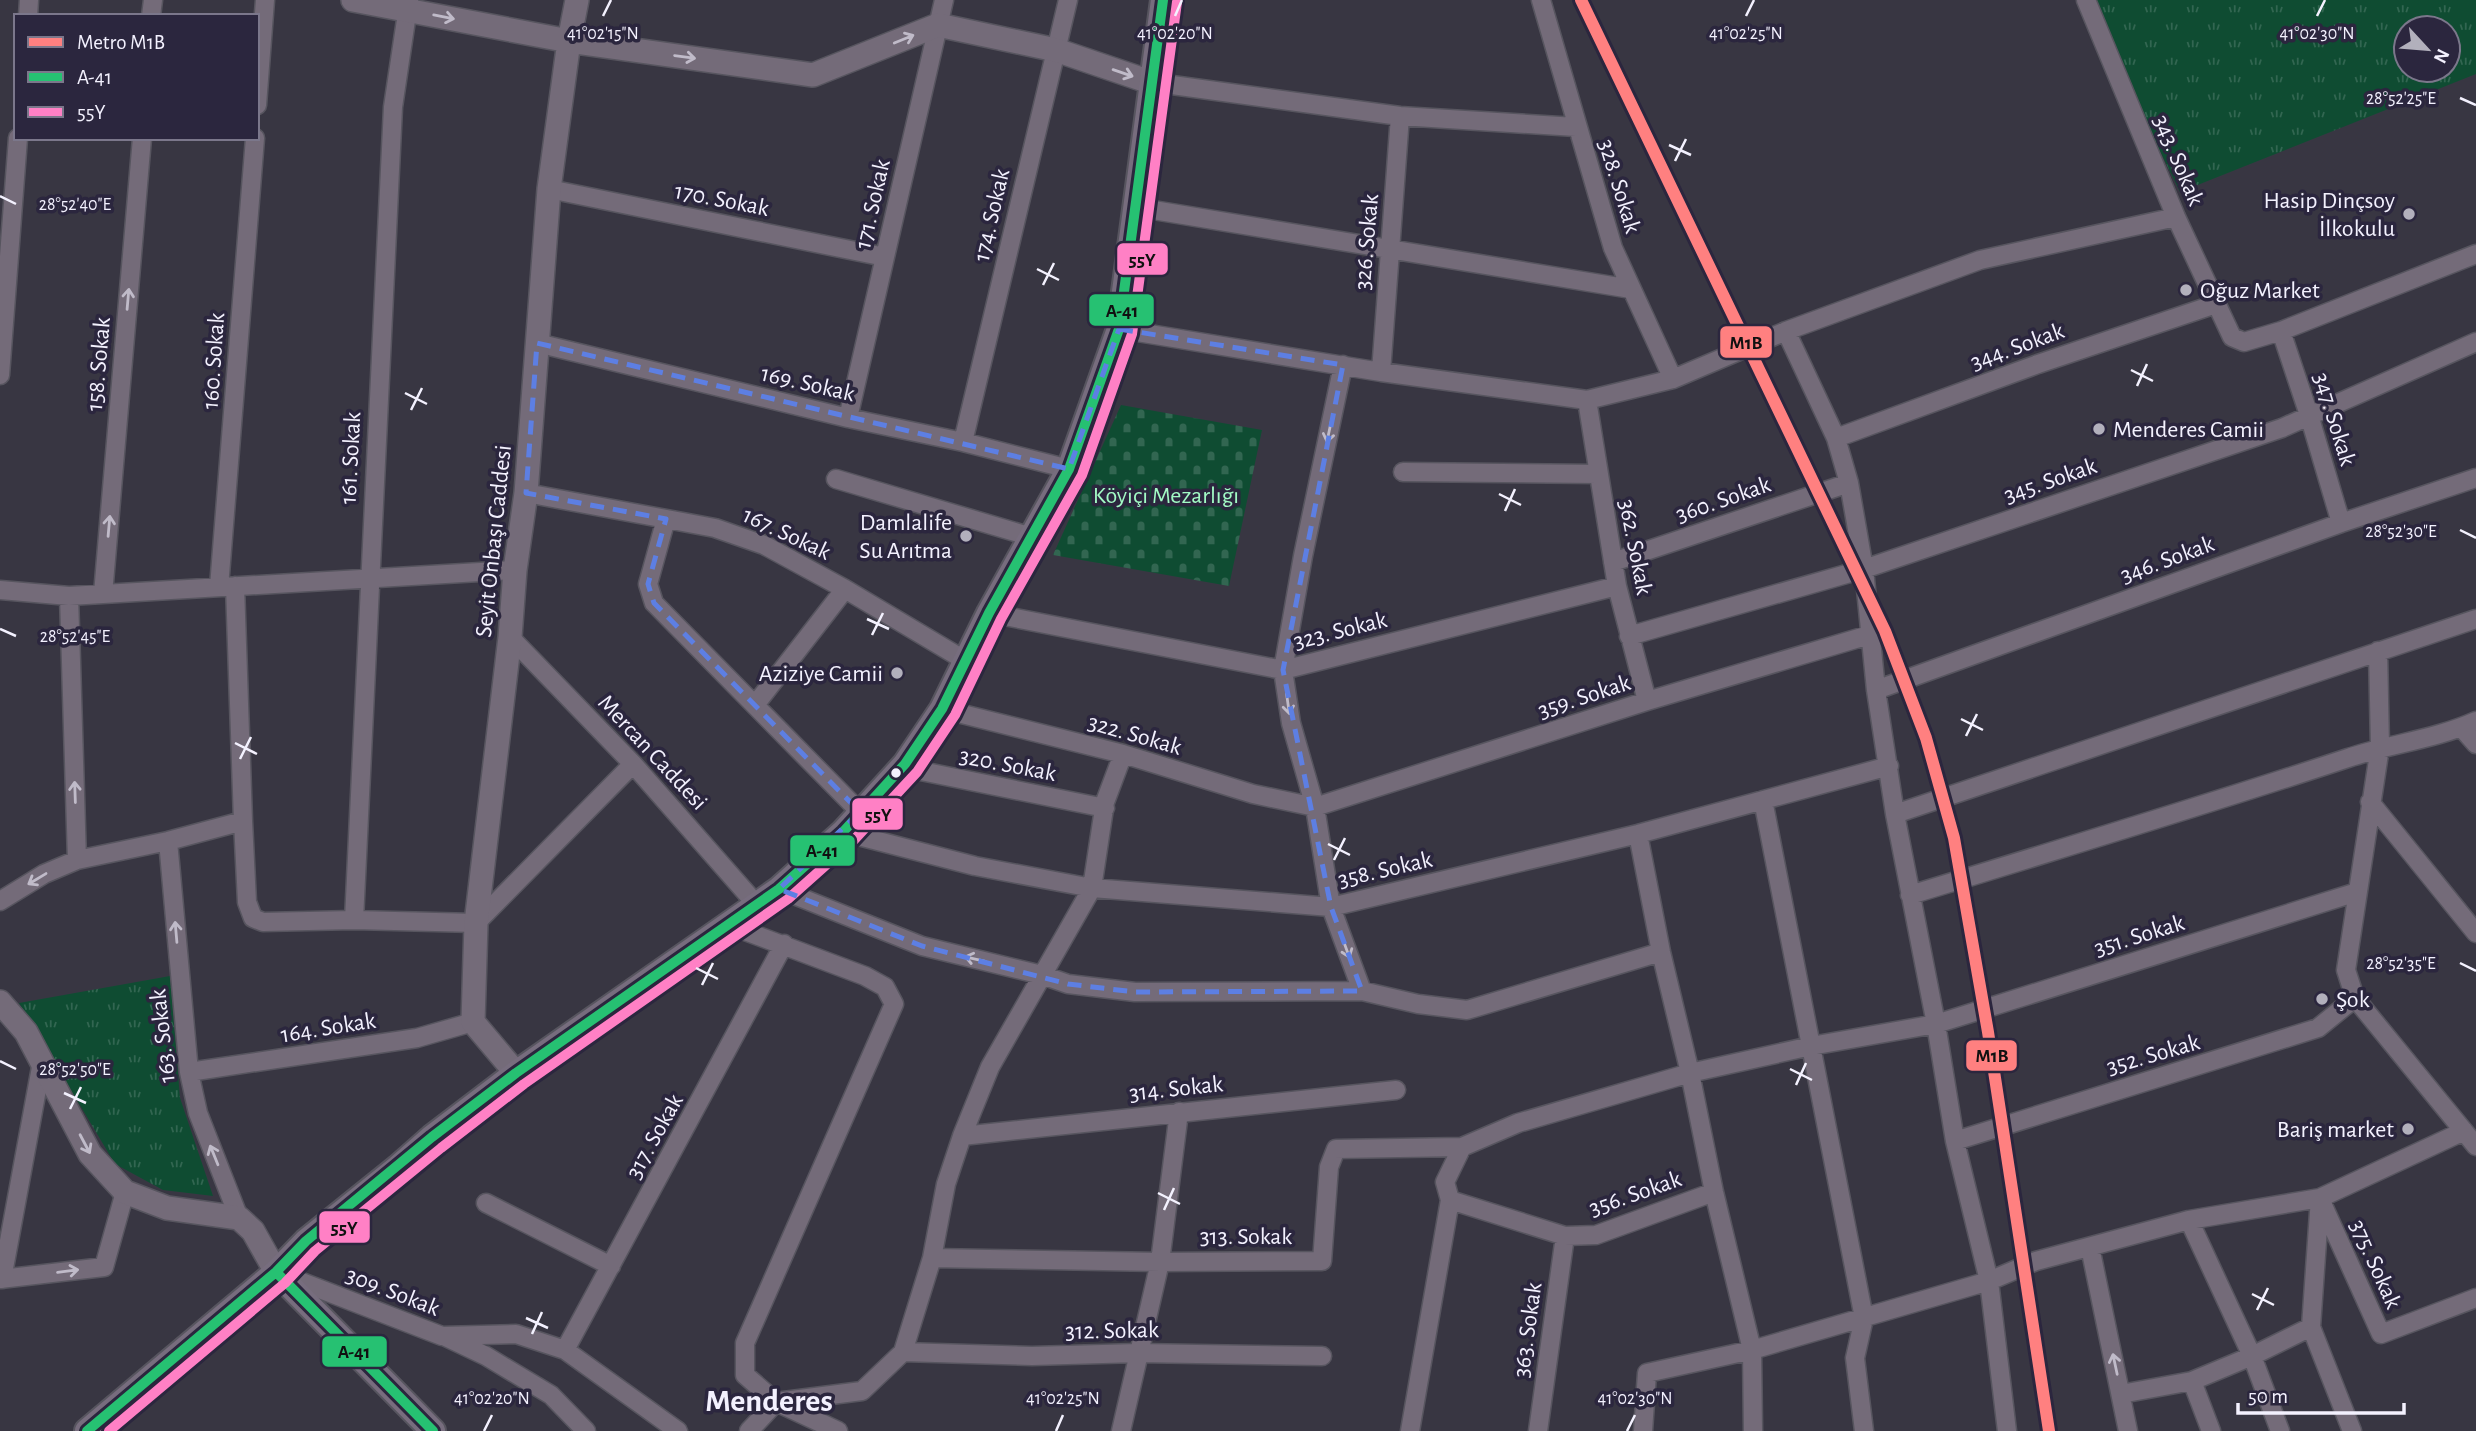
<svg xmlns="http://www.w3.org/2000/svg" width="2476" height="1431" viewBox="0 0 2476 1431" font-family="'Alegreya Sans',sans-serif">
<defs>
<pattern id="cemetery-stones" width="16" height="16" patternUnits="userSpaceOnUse" patternTransform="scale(1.75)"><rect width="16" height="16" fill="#0f4c32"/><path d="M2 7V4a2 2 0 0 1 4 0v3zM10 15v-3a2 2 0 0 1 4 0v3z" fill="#326651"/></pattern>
<pattern id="park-tufts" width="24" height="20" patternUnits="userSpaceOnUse" patternTransform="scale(1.75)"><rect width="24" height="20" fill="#0f4c32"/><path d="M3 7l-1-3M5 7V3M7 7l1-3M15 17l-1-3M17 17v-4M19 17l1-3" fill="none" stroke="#326651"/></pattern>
</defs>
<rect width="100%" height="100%" fill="#383642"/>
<!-- cemetery -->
<path fill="url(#cemetery-stones)" d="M1121 405 1262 430 1229 586 1053 555Z"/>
<!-- park -->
<path fill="url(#park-tufts)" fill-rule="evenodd" d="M2086 0H2476V74L2180 192ZM2406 28H2448V70H2406Z
M170 976 180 1098 213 1196 163 1190 115 1164 19 1003Z"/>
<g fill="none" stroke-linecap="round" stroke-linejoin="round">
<!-- minor casing -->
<g stroke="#57555f" stroke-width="21">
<path id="minor" d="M1541 0 1613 248 1673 379
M2086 0 2176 217 2232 337 2244 342 2281 331 2476 254
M28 16 29 0
M151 16 153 0
M1150 82 1400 116 1576 127
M257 105 265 0
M549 189 885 257
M1135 207 1631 289
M1119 329 1381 372 1587 400 1673 379 1786 331 1980 260 2176 217
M1786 331 1836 438 1849 483 1864 569 1876 690 1895 814 1936 1024 1955 1141 1989 1281 2007 1431
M2281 331 2309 415 2341 523
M537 343 848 418 963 442 1069 469
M1343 365 1303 556 1283 670 1291 723 1315 807 1331 907 1362 991
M1381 372 1400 116
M0 375 18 138
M1587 400 1617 586 1647 701
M848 418 944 0
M1836 438 2038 364 2216 304
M963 442 1068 0
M1403 472 1598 474
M836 479 1032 537
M526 493 715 528 764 545 845 589 966 661
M666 519 648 584 654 603 860 812
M1613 562 1849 483
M235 586 243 821 247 902 253 918 263 922 354 920 476 923 633 764
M219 587 255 138
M0 590 69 596 515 570
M103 594 142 138
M69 596 77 860
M989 613 1283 670 1617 586
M1629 636 1864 569 2282 428 2476 342
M510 637 633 764 756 904
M2378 651 2380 747 2346 970 2355 998 2476 1146
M1876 690 2341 523 2476 478
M755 705 845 589
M942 709 1123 754 1253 794 1315 807 1647 701 1869 635
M2462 728 2476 744
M901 767 1105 808
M1763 800 1864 1318 1855 1358 1864 1431
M2370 802 2476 933
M1895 814 2476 619
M843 832 975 866 1092 888 1331 907 1638 834 1889 766
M1638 834 1661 952 1690 1073 1714 1192 1752 1350 1753 1431
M168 841 189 1072 198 1113 239 1218
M779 889 922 946 1042 975 1068 984 1135 992 1362 991 1418 1004 1467 1010 1661 952
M1910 895C2057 850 2203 806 2348 758 2390 744 2436 739 2476 721
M0 901 44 874 77 860 168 841 243 821
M354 920 393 107 409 0
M729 925 865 976 885 987 894 1004 745 1343V1375L776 1402 838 1431
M189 1072 417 1038 473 1022
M962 1136 1396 1090
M1955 1141 2318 1028 2355 998
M1450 1200 1565 1236 1596 1235 1714 1192
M2321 1201 2381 1334 2476 1298
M486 1203 611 1266
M2189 1220 2252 1356 2280 1431
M2090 1247 2128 1431
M932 1258 1160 1262 1322 1261 1329 1167 1336 1149 1462 1147
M281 1274 442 1336 516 1334 565 1350 678 1431
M0 1279 104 1267 125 1192
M2 1279 42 1062
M2311 1327 2352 1431
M446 1337 486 1356 551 1395 586 1431
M565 1350 784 944
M903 1352 1032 1356 1138 1353 1322 1356
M2192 1381 2211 1431
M2121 1394 2192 1381 2252 1356 2311 1327 2320 1198
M749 1431 776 1402 862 1391 903 1352 932 1258 946 1184 962 1136 990 1067 1092 888 1105 802 1123 754
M1121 1431 1160 1262 1179 1112
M1410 1431 1450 1200 1445 1182 1462 1147 1518 1123 1690 1073 1811 1046 1936 1024 2357 892
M1538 1431 1565 1236
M1643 1431 1647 1373 1752 1350 1989 1281 2036 1261 2189 1220 2320 1198 2464 1131"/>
</g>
<!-- tertiary casing -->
<g stroke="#57555f" stroke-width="26">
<path id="tertiary" d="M353 0 569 41 813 75 938 25 1056 50 1150 82
M0 1002 26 1032 90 1154 125 1192 167 1208 239 1218 253 1231 276 1272
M516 1073 473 1022 476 923 510 637 515 570 526 493 549 189 569 41 577 0"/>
</g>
<!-- secondary casing -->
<g stroke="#57555f" stroke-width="28">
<path id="secondary" d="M276 1272 433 1431
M87 1431 276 1272 306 1241 398 1167 432 1137 516 1073 779 889 843 832 905 764 942 709 989 613 1069 469 1119 329 1163 0"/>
</g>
<!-- minor -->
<use href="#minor" stroke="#746b79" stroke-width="18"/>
<!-- tertiary -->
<use href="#tertiary" stroke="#746b79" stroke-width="23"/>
<!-- secondary -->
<use href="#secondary" stroke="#776d7e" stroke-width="24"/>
<!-- bus-1 casing -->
<g stroke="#2b263e" stroke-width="16">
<path id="bus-1" d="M276 1272 433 1431
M87 1431 276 1272 306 1241 432 1137 516 1073 779 889 843 832 905 764 942 709 989 613 1069 469 1119 329 1163 0"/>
</g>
<!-- bus-2 casing -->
<g stroke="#2b263e" stroke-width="16">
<path id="bus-2" d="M109 1431 285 1283 315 1251 441 1148 524 1084 788 899 853 841 917 772 955 715 1001 619 1082 475 1132 334 1177 2"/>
</g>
<!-- bus-1 -->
<use href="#bus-1" stroke="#26c172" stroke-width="10"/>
<!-- bus-2 -->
<use href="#bus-2" stroke="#ff80c5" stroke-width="10"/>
<!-- metro-1 casing -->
<g stroke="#2b263e" stroke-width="18">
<path id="metro-1" d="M1581 0 1885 631 1926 738 1954 838 1988 1032 2049 1431"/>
</g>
<!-- metro-1 -->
<use href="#metro-1" stroke="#ff8080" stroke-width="12"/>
</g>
<!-- one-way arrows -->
<defs><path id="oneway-shaft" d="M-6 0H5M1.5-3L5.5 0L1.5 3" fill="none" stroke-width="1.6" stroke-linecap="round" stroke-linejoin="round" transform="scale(1.75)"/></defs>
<g stroke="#c0bbc9">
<use href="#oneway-shaft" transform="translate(444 17) rotate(11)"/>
<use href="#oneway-shaft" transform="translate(904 39) rotate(-22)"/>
<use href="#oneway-shaft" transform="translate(685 57) rotate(8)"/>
<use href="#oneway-shaft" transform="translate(1123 73) rotate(19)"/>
<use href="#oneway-shaft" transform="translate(128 299) rotate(-85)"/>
<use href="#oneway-shaft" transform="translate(1329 432) rotate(102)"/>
<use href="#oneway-shaft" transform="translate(109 526) rotate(-85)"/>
<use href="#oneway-shaft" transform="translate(1288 704) rotate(82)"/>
<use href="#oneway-shaft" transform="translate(75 792) rotate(-92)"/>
<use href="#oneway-shaft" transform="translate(37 879) rotate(149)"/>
<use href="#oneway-shaft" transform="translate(176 932) rotate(-95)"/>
<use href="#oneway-shaft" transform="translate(1346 948) rotate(70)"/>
<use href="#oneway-shaft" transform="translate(975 959) rotate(-167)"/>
<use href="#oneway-shaft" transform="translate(85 1144) rotate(62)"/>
<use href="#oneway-shaft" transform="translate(214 1155) rotate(-112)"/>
<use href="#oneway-shaft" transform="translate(68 1271) rotate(-7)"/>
<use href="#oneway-shaft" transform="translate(2115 1364) rotate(-102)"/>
</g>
<!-- marked area -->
<path fill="none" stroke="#5d7fe3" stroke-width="5" stroke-dasharray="14 9" stroke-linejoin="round" d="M1119 329 1343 365 1283 670 1331 907 1362 991 1135 992 1068 984 922 946 779 889 860 812 654 603 648 584 666 519 526 493 537 343 1069 469Z"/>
<!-- ticks -->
<path fill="none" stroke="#f3f1fe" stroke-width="2.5" d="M603 16 611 0M1175 16 1182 0M1746 16 1754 0M2317 16 2325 0M2460 98 2476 105M1669 145 1691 155M1675 161 1686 139M0 196 16 204M1037 269 1059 280M1043 285 1054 263M2131 370 2153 381M2137 386 2147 364M405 393 427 404M411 410 422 388M1499 494 1521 505M1505 511 1515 489M2460 530 2476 538M867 619 889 629M0 629 16 636M872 635 883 613M1961 719 1983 730M1966 736 1977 714M235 743 257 754M240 759 251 737M1328 844 1350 855M1334 860 1345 838M2460 963 2476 971M696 968 718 979M702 985 713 963M0 1061 16 1069M1790 1069 1812 1080M1796 1085 1806 1063M64 1093 86 1103M70 1109 81 1087M1158 1193 1180 1204M1164 1210 1174 1188M2252 1294 2274 1305M2257 1310 2268 1288M526 1318 548 1328M532 1334 542 1312M484 1431 492 1415M1056 1431 1063 1415M1627 1431 1635 1415"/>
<!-- markers -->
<g fill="#b2b0bc" stroke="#2b263e" stroke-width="2.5">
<circle cx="2409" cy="214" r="7"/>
<circle cx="2186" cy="290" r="7"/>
<circle cx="2099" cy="429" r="7"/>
<circle cx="966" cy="536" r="7"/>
<circle cx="897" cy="673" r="7"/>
<circle cx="2322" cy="999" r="7"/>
<circle cx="2408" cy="1129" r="7"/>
</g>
<circle fill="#f3f1fe" stroke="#2b263e" stroke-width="2.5" cx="896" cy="773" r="6"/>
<g text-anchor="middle" stroke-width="7" stroke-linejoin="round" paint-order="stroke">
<!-- street labels -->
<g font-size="24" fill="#f3f1fe" stroke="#2b263e">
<text transform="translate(2179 160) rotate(67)" y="8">343. Sokak</text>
<text transform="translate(1620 186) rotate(73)" y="8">328. Sokak</text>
<text transform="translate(722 199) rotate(11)" y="8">170. Sokak</text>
<text transform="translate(872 204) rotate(-77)" y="8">171. Sokak</text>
<text transform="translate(991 215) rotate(-77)" y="8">174. Sokak</text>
<text transform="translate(1366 242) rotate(-85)" y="8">326. Sokak</text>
<text transform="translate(2017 346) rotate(-20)" y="8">344. Sokak</text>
<text transform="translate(213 361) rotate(-86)" y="8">160. Sokak</text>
<text transform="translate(98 364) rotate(-85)" y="8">158. Sokak</text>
<text transform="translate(808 383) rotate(13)" y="8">169. Sokak</text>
<text transform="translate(2335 419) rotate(73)" y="8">347. Sokak</text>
<text transform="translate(350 458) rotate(-87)" y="8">161. Sokak</text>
<text transform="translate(2050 480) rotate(-19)" y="8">345. Sokak</text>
<text transform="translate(1723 499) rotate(-19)" y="8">360. Sokak</text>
<text transform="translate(787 533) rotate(25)" y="8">167. Sokak</text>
<text transform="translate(493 541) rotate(-84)" y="8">Seyit Onbaşı Caddesi</text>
<text transform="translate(1636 547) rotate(79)" y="8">362. Sokak</text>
<text transform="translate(2167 559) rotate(-20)" y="8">346. Sokak</text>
<text transform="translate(1340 630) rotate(-14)" y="8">323. Sokak</text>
<text transform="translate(1584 696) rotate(-18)" y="8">359. Sokak</text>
<text transform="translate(1135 734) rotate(16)" y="8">322. Sokak</text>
<text transform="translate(653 752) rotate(47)" y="8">Mercan Caddesi</text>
<text transform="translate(1008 764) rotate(11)" y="8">320. Sokak</text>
<text transform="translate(1385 869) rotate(-13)" y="8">358. Sokak</text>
<text transform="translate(2139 935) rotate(-17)" y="8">351. Sokak</text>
<text transform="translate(328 1027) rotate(-9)" y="8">164. Sokak</text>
<text transform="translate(162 1036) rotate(-96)" y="8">163. Sokak</text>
<text transform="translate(2153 1054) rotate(-16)" y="8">352. Sokak</text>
<text transform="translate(1176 1088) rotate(-6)" y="8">314. Sokak</text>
<text transform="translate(654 1136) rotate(-61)" y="8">317. Sokak</text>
<text transform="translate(1635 1193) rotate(-19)" y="8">356. Sokak</text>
<text x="1246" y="1244">313. Sokak</text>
<text transform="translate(2376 1264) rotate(66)" y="8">375. Sokak</text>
<text transform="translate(393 1291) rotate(21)" y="8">309. Sokak</text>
<text transform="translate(1112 1330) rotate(-1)" y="8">312. Sokak</text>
<text transform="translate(1527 1330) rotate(-82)" y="8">363. Sokak</text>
</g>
<!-- poi labels -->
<g font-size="24" fill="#f3f1fe" stroke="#2b263e" text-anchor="end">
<text x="2395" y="208">Hasip Dinçsoy<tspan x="2395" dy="28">İlkokulu</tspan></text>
<text x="2200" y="298" text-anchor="start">Oğuz Market</text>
<text x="2113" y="437" text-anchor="start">Menderes Camii</text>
<text x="952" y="530">Damlalife<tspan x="952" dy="28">Su Arıtma</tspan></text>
<text x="883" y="681">Aziziye Camii</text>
<text x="2336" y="1007" text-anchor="start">Şok</text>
<text x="2394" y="1137">Bariş market</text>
</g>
<!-- park labels -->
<g font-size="24" fill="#a2fbc5" stroke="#2b263e">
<text x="1166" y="503">Köyiçi Mezarlığı</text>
</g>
<!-- district labels -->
<g font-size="32" font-weight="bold" fill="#f3f1fe" stroke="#2b263e">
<text x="769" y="1411">Menderes</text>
</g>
</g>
<g font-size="18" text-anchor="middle" fill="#f3f1fe" stroke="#2b263e" stroke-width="7" stroke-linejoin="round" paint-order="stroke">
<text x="603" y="39">41°02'15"N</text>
<text x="1175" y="39">41°02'20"N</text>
<text x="1746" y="39">41°02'25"N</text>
<text x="2317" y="39">41°02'30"N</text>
<text x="2401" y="104">28°52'25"E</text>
<text x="75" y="210">28°52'40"E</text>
<text x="2401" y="537">28°52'30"E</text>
<text x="75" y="642">28°52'45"E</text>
<text x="2401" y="969">28°52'35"E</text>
<text x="75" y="1075">28°52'50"E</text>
<text x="492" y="1404">41°02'20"N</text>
<text x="1063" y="1404">41°02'25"N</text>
<text x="1635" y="1404">41°02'30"N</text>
</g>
<g stroke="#2b263e" stroke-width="2.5">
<rect x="1116" y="242" width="53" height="34" rx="7" fill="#ff80c5"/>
<rect x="1088" y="293" width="67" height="34" rx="7" fill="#26c172"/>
<rect x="1719" y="325" width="54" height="34" rx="7" fill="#ff8080"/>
<rect x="851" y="797" width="53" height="34" rx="7" fill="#ff80c5"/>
<rect x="789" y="834" width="67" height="33" rx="7" fill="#26c172"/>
<rect x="1965" y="1039" width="53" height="33" rx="7" fill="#ff8080"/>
<rect x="318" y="1210" width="53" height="34" rx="7" fill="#ff80c5"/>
<rect x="321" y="1335" width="67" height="33" rx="7" fill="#26c172"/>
</g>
<g font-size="19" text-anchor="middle" font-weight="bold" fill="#111">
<text x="1142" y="266">55Y</text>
<text x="1122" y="317">A-41</text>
<text x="1746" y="349">M1B</text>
<text x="878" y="821">55Y</text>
<text x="822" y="857">A-41</text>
<text x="1992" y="1062">M1B</text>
<text x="344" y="1234">55Y</text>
<text x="354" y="1358">A-41</text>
</g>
<!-- legend -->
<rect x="14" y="14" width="245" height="126" fill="#2b263e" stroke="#7b778b" stroke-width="2"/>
<rect x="28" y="37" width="35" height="10" fill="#ff8080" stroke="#7b778b" stroke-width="2"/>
<text x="77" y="49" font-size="21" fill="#f3f1fe">Metro M1B</text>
<rect x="28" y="72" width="35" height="10" fill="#26c172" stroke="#7b778b" stroke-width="2"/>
<text x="77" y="84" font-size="21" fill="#f3f1fe">A-41</text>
<rect x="28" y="107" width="35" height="10" fill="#ff80c5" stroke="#7b778b" stroke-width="2"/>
<text x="77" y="119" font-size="21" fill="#f3f1fe">55Y</text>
<!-- north arrow -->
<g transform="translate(2427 49) rotate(116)"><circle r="33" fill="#2b263e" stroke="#7b778b" stroke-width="2"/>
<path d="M0-5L12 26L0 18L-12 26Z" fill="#b2b0bc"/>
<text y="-10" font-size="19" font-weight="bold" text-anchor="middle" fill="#f3f1fe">N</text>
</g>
<!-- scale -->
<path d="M2238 1403v10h166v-10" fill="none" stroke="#f3f1fe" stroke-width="3.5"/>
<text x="2248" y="1403" font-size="21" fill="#f3f1fe" stroke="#2b263e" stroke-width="5" paint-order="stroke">50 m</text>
</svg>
